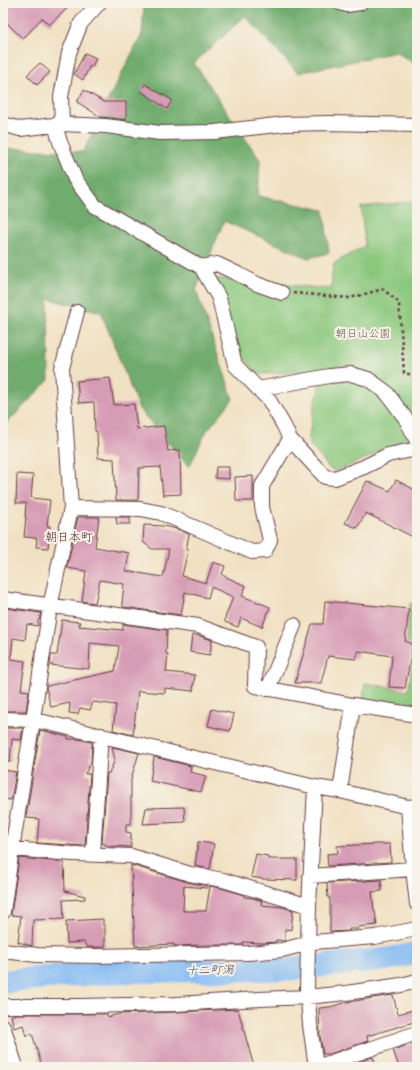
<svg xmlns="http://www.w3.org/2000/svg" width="420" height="1070" viewBox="0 0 420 1070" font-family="'Comic Neue','Klee One',sans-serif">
<rect width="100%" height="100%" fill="#f7f3e8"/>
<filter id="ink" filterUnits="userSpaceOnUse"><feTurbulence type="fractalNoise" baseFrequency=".025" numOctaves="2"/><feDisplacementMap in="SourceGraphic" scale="8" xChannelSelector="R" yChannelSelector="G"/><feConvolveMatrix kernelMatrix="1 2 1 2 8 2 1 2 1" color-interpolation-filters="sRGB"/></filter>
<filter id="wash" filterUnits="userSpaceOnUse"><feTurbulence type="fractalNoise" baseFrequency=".012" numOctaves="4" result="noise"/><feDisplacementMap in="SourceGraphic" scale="16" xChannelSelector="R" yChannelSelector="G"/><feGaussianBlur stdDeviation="0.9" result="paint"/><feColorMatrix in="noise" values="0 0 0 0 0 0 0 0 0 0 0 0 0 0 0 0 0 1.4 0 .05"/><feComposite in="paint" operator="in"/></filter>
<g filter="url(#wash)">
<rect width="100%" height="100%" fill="#f1e1c3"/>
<!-- green -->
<path fill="#8bc87e" stroke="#6a7454" d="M417 201V443L388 449 336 471 330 469 308 442 313 412 323 371 258 374 236 349 213 278 331 289 333 264 365 246 361 207Z
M410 603 417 604V708L363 702 365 683 408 691 415 645 407 642Z"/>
<!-- forest -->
<path fill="#70ac6d" stroke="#5d664c" d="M144 3H417V65L396 52 298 73 245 16 194 63 260 160 258 196 324 210 329 253 308 258 224 221 196 290 233 399 206 432 189 467 139 409 101 312 48 299 49 380 3 427V148L83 152 107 102 142 34Z"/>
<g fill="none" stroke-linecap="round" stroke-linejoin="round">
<!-- river -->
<path stroke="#85bbf4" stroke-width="23" d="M3 982 18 980 115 972 288 969 388 959 417 953"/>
</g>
<g id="blocks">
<!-- building -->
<path fill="#d79cb5" d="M3 3H73L49 25 42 18 23 39 3 19Z
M85 53 96 58 92 67 90 66 83 80 74 74Z
M40 63 50 72 37 85 27 75Z
M145 84 172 100 167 109 141 91Z
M84 90 104 102H126V120L101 117 77 102Z
M110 378 114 405 134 404 137 429 164 426 168 451 180 450 181 494 163 495 160 467 139 468 138 500H116L114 459 98 458 97 431H95L94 402 79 403 77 381Z
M216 467H229V479L215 478Z
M17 474 33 475 31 498 50 500 47 526H50L48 548 36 547 37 538 24 537 26 517H25L26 503H16Z
M253 476V501H236L235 477Z
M396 480 417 491V539L366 513 357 528 345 523 367 481 390 491Z
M78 517H99L95 547 129 553 126 571 163 577 169 549H152L143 542 144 525 163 526 177 529 189 534 186 550H188L182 576 206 583 213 562 225 566 222 575 246 586 242 596 270 607 262 627 241 618 238 627 225 622V618L233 597 211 587 208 598 185 592 181 615 123 607V603H122L124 584 100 580 95 603 82 601 86 571 67 568Z
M116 517H130V524H117Z
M325 601 409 609 405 641 413 644 405 688 389 687 392 656 358 651 356 659 328 656 321 683H295L312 624H323Z
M5 608 41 613 39 620H38V626L27 624 25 640 13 638 11 659 25 661 21 690 29 691 26 711H3V624Z
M62 620 80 622 79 626 123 630V624L167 630 166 654H168L166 672 195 675 193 691 165 688V693L138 691 133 735 113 730 116 705 93 702 90 710 80 708 78 714 69 713 70 703 51 707 46 688 47 686 115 671 119 646 90 643 89 669 50 665 51 655H57Z
M192 635 200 636 212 640 210 655 190 652Z
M212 709 234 714 230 731 208 726Z
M3 728H23L21 740 12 739 10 762 3 761Z
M40 730 68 737V739H78L92 742 91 762 85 774H90L85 846 37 843 39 819 26 818Z
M112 747 139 753 131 779V824H126V832L131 833V847L108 846 102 843 107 773H109L115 760Z
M154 757 191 766 190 772 206 776 201 792 150 781Z
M3 770 16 772 11 800 3 799Z
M184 807 185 822 143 824 146 808Z
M198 842 214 844 210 869 195 866Z
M377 844H390L391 862 328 866 327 854 338 853 337 846Z
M256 854 268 856V859H297V880L263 879 251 877Z
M19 858 64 862 65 891 85 896V899L63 900 64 919 33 920 32 946 18 942 21 916 11 915Z
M131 865 188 882 208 886 207 888 184 886 183 911H206L210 886 221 888 245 895 244 897 253 898 262 901 261 905 282 907 293 910 291 930 285 929V941L276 940V942L263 943 243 942V945H198L180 946H174V944L135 946Z
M381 880 382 891 372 892 374 911H375L377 925 358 927V929H349V931L330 932V898H328L327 883Z
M103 919V926H105V947H87L84 942 67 943 66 921Z
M393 995 398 1014 417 1009V1021L367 1036 368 1041 330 1054H323L320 1036 319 1008 330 1007 351 1001H354Z
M238 1009 254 1067H42L32 1033 26 1036 23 1025 14 1028 11 1016 16 1014H107L108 1017 119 1014 176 1012Z
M417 1042V1067H399L393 1050Z
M373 1057 376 1067H344Z"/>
</g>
</g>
<g filter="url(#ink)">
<use href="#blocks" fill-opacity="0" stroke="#633c42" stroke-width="1"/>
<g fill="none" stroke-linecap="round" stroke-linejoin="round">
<!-- minor casing -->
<g stroke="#633c42" stroke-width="16">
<path id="minor" d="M340 3 347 5 360 3
M3 124 20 129 62 124 106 126 160 133 215 132 285 124 328 123 417 125
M62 124 61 97 69 53 81 23 99 3
M55 125 60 142 75 179 95 206 201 267 219 298 235 365 269 400 284 426 290 439 262 486V507L270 540 265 551 252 552 161 513 141 509 71 508
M201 267 217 264 240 275 257 284 282 293
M258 389 329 376 351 374 368 379 386 392 406 419 417 441
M290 439 325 477 335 478 364 467 388 455 417 449
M3 599 198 626 256 647 255 686 353 705 417 715
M268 689 294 625
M3 719 33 720 44 722 315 787 340 791 408 807 417 806
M315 787 309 906 307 987 310 1025 316 1067
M340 791 353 705
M12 849 73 854 131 856 190 874 223 880 309 906
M93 854 101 735
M413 869 417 904
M310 876 413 869 408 807
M3 912 12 849 33 720 50 607 71 508 62 368 77 312
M3 951 37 955 95 956 248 953 282 950 313 942 375 937 417 929
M3 1006H80L176 1004 260 999 307 997 346 993 401 985 417 981
M3 1026 16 1067
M317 1067 417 1033"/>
</g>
<!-- path -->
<path stroke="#633c42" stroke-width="2.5" stroke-dasharray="3 3" stroke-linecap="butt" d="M293 293 350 298 383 289 399 303 404 373 417 376"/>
<!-- minor -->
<use href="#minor" stroke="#fff" stroke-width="14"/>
</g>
</g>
<g text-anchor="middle" stroke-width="4" stroke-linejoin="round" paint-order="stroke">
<!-- park labels -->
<g font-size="11" fill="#5e5244" stroke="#f7f3e8">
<text x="363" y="337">朝日山公園</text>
</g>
<!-- neighbourhood labels -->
<g font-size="12" fill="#4a1f2b" stroke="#f7f3e8">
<text x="69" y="541">朝日本町</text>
</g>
<!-- water labels -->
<g font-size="12" font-style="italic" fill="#5c4e67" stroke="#f7f3e8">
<text transform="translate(210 970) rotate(-1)" y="4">十二町潟</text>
</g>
</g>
<!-- margin -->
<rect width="420" height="1070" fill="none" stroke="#f7f3e8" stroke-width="16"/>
</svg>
